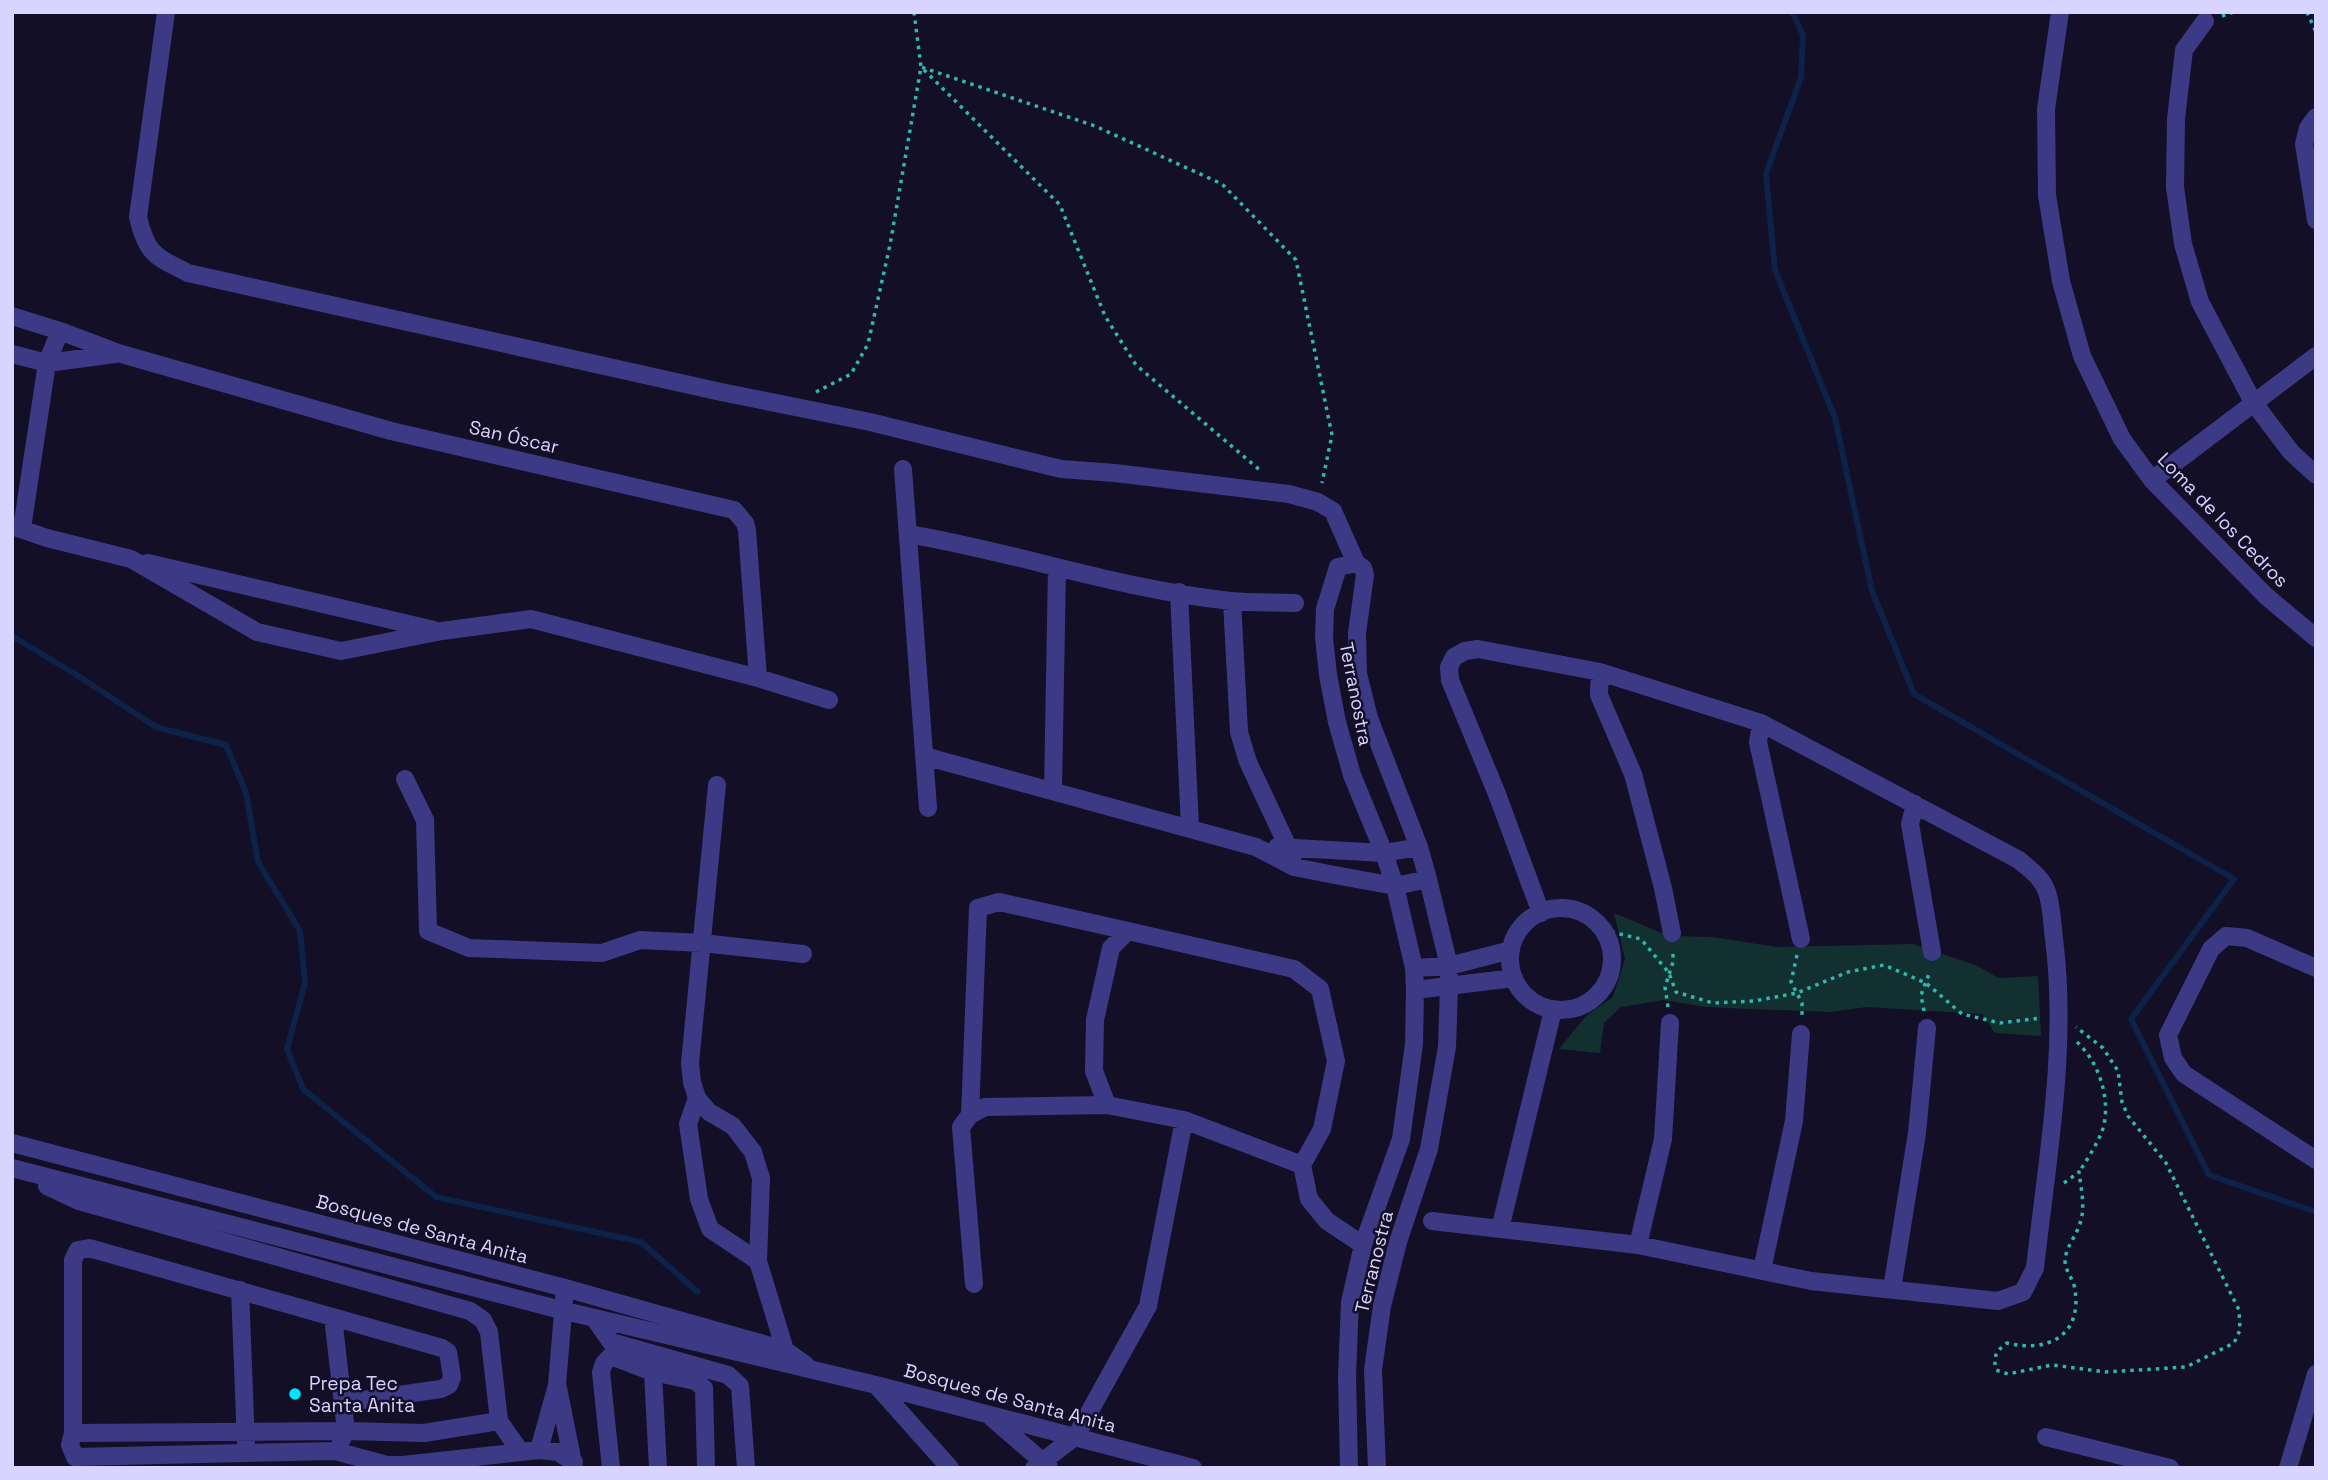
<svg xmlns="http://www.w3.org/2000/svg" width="2328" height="1480" font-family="'Space Grotesk',sans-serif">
	<rect width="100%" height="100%" fill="#130f26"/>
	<path fill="#12302f" d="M1614,913L1669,936L1712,937L1777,947L1913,944L1978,966L1998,978L2038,976L2041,1036L1995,1033L1982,1014L1867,1007L1830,1012L1747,1009L1706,1007L1663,1000L1621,1007L1604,1023L1600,1053L1559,1049L1586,1016L1613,997L1625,959Z"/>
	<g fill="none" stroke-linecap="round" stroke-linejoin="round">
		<path stroke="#0c2248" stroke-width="6" d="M1792,12L1803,35L1801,77L1766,174L1775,270L1835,418L1872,591L1914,694L2234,879L2131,1019L2209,1175L2316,1212
			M12,636L75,674L156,727L226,745L246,793L258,862L300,931L305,983L287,1049L303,1089L436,1197L641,1242L698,1292"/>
		<path stroke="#2fb8b0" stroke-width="3.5" stroke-dasharray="3.5 5" stroke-linecap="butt" d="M914,12L921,67L1060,205L1105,316L1136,365L1261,471
			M2307,12L2316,32
			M2222,16L2234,12
			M816,392L851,374L868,344L890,245L921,67L1095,126L1222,184L1296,260L1332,435L1322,483
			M1603,930L1641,939L1669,973L1676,992L1713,1003L1754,1001L1797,993L1848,972L1884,965L1926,983L1962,1014L2000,1023L2041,1018
			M1797,955L1791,982L1802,1003V1018
			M1668,1007L1665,987L1673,962V949
			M1924,1011L1921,995L1930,971
			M2077,1042C2100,1063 2113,1104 2101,1134C2095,1147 2087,1160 2079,1172
			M2064,1183L2079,1172C2081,1188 2085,1205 2081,1220C2078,1234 2066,1246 2065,1260C2065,1272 2074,1279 2075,1290C2082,1336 2047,1353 2007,1343C1996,1351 1993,1356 1996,1370L2008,1374L2052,1365L2106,1372L2186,1367L2234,1343L2240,1330L2239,1310L2166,1163L2128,1116L2122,1102L2118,1071L2103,1048L2076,1027"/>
		<path stroke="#3d3a85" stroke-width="18" d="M166,12L138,217C147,255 155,256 188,273L721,392L870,422L1061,469L1115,473L1289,494L1318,502L1333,511L1356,563
			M2060,12L2046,109L2047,195L2061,281L2082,356L2122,439L2152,480L2266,596L2316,638
			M2205,21L2184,50L2176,119L2175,187L2183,244L2200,302L2253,402L2291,452L2316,475
			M2316,117L2308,128L2304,144L2316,220
			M12,316L60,331L118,353L391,431L734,510L745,523L747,530L758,678L531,619L442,631L341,651L257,632L131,559L47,538L12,526
			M12,354L47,363L115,354
			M903,469L928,808
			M2152,480L2316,356
			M22,528L47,363L60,331
			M908,534C1016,552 1122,590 1231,601C1252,603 1274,602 1295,603
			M148,563L434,630
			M1179,592L1190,828
			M1232,601L1239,732L1248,762L1288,847L1294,867
			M1600,672L1599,695L1633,774L1663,888L1672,933
			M758,678L829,700
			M1761,723L1758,742L1801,939
			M924,756L1256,847L1294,867L1340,876L1395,886L1428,879
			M405,779L425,820L428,931L469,948L602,953L640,940L702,943L803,954
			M717,785L690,1063L692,1082L697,1098L709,1112L733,1126L753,1152L761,1178L758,1261L785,1350L784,1357
			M1053,791L1057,568
			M1915,804L1910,824L1932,952
			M1277,847L1384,853L1419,847
			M1510 959a51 51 0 1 1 102 0a51 51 0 1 1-102 0Z
			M1414,968L1449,966L1511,950
			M2316,968L2247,938L2226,936L2211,949L2168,1035L2173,1058L2184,1074L2316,1160
			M1415,990L1514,978
			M697,1098L688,1124L699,1199L710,1229L758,1261
			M970,1115L978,908L999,902L1128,931
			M12,1143L565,1288L785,1350L806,1365
			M1302,1165L1184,1120L1107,1105L1094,1071L1095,1020L1111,948L1128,931L1294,969L1320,989L1336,1061L1322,1129L1302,1165L1309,1199L1327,1221L1363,1245
			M12,1168L561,1310L876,1385L1193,1468
			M47,1186L79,1201L470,1311L483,1320L489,1332L499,1421L520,1451
			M1432,1221L1638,1245L1811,1281L1998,1301L2023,1292L2035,1268C2047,1159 2068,1048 2054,939C2052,924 2052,906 2047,892C2042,877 2030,870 2019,860L1761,723L1600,672L1478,649L1465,651L1454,657L1449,667L1450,680L1497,794L1541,913
			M1500,1229L1553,1010
			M1638,1245L1663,1139L1670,1023
			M1762,1270L1794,1121L1801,1034
			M974,1284L961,1127L970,1115L985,1107L1107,1105
			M1892,1289L1917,1133L1927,1028
			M240,1290L246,1444
			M333,1317L346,1431L341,1441
			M594,1318L611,1342L728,1375L740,1386L746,1468
			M653,1372L658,1468
			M876,1385L950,1468
			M558,1388L574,1468
			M991,1417L1049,1467
			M499,1421L424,1433L346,1431L73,1433L70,1445L75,1457L335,1451L387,1465H403L539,1450L557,1385L565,1288
			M73,1433V1260L78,1250L89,1248L442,1348L448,1352L452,1377L449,1385L441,1389L342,1403
			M2046,1437L2170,1468
			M539,1450L558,1452L574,1462
			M611,1468L601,1372L604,1363L611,1356L653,1372L695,1381L704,1388L706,1468
			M1034,1468L1076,1436L1148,1306L1184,1120
			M1349,1468L1347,1376L1350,1302L1363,1245L1401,1139L1414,1044L1415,990L1414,968L1395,886L1384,853L1352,775L1337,722L1328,675L1324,637L1325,609L1338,567L1356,563L1363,568L1365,575L1357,633L1358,674L1369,718L1419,847L1428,879L1449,966V988L1447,1047L1429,1149L1398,1242L1382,1306L1373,1370L1377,1468
			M2288,1468L2316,1374"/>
	</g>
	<circle fill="#00e5ff" stroke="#130f26" stroke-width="2.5" cx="295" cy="1394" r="7"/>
	<g text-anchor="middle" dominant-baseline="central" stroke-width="5" stroke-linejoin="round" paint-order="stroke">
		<g font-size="19" fill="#d9d4ff" stroke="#130f26">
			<text transform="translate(514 437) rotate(13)">San Óscar</text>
			<text transform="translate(2223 520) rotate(46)">Loma de los Cedros</text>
			<text transform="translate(1356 694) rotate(79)">Terranostra</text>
			<text transform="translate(422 1229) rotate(15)">Bosques de Santa Anita</text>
			<text transform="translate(1374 1262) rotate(-76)">Terranostra</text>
			<text transform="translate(1010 1398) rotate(15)">Bosques de Santa Anita</text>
		</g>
		<g font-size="19" fill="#d9d4ff" stroke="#130f26" text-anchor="start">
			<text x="309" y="1383">Prepa Tec<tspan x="309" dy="22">Santa Anita</tspan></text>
		</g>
	</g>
	<rect width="2328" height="1480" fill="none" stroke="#d9d4ff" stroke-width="28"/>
</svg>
